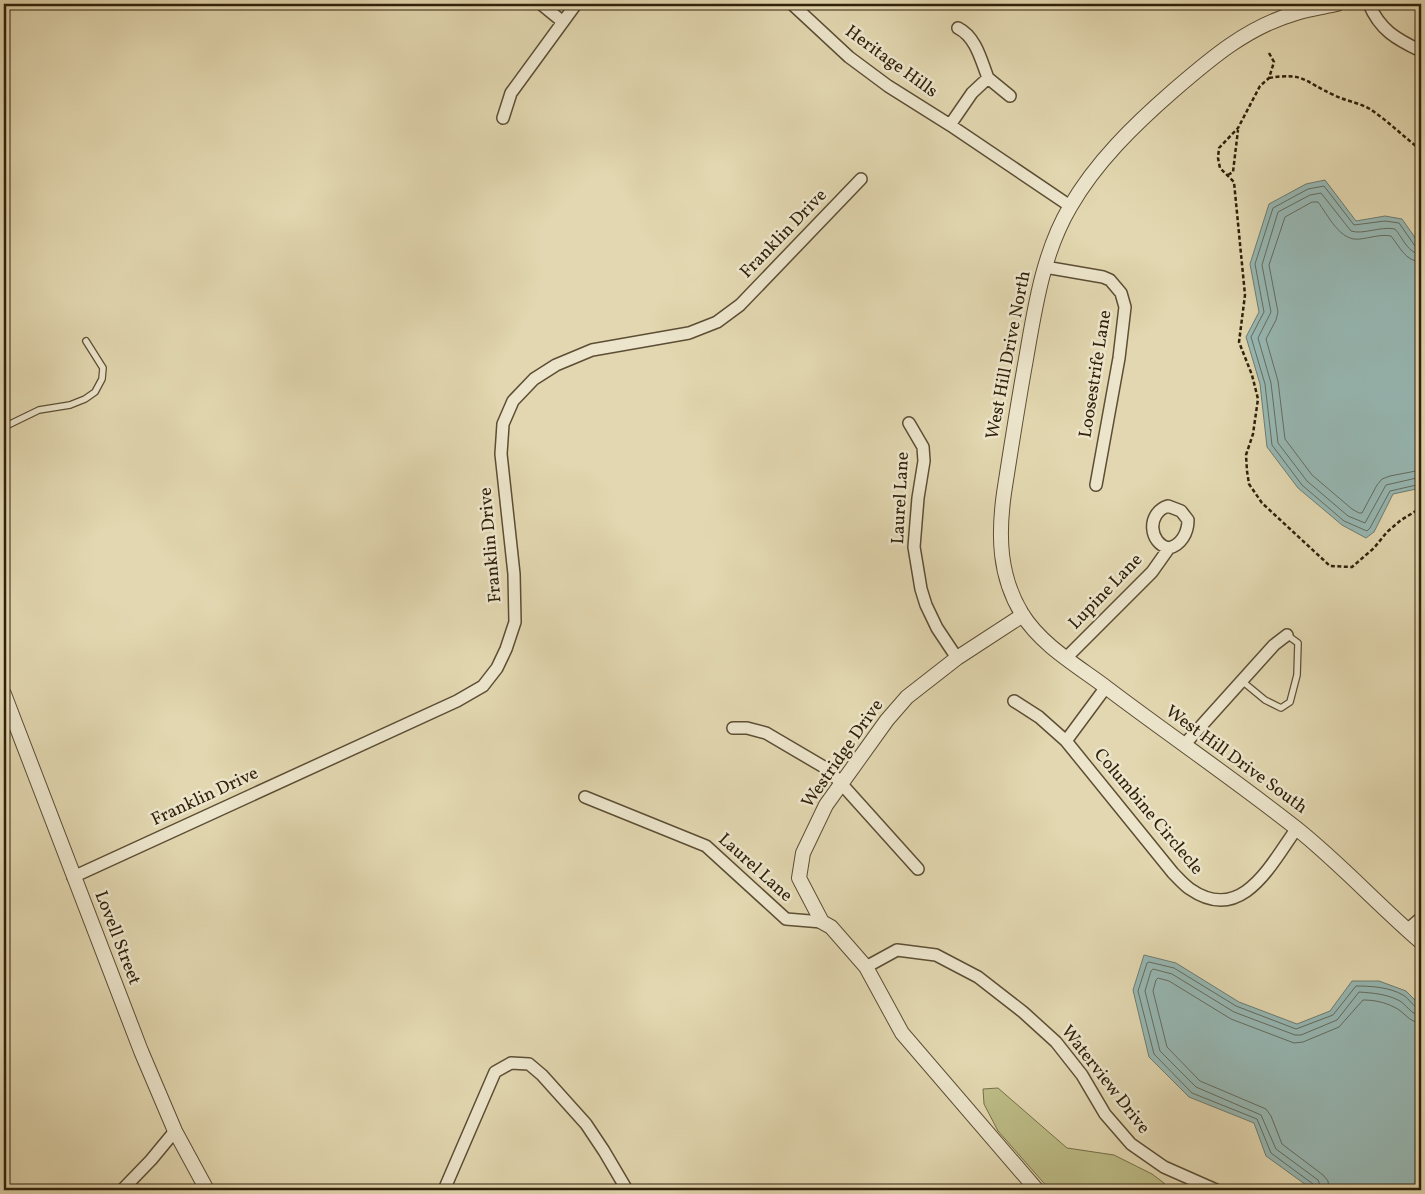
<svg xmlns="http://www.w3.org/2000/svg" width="1425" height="1194" font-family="Vollkorn,serif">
	<rect width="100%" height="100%" fill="#e2d7b0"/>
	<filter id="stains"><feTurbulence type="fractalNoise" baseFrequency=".004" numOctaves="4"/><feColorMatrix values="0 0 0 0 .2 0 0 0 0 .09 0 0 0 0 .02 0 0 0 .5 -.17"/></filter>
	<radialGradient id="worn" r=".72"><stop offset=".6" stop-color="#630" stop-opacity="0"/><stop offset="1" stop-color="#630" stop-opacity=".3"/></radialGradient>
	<path fill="#bcbc86" stroke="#766e48" d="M998,1088L1067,1148L1114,1155L1152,1174L1164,1183L1168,1190H1050L998,1131L984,1104L983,1089Z"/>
	<path fill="#97b8b4" stroke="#6e7c70" d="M1325,180L1356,221L1385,216L1402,219L1421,246V488L1393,494L1374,532L1366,538L1342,525L1298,488L1267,447L1260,384L1246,337L1259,312L1250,264L1269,204L1306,184Z
		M1144,955L1176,963L1239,1002L1297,1024L1330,1011L1352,981H1379L1406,991L1421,1006V1190H1313L1266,1156L1254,1123L1189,1097L1149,1057L1133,990Z"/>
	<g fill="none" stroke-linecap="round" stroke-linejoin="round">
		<path stroke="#646c5f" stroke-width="1" d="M1421,248L1415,246L1399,223L1385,221L1354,225L1324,186L1308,189L1273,208L1255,264L1264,312L1251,337L1265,384L1272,445L1302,485L1344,521L1367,531L1370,528L1390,491L1421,484
			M1421,254C1408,254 1403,238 1395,229C1380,226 1363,235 1351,231L1321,193L1310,195L1278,212L1262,265L1271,312L1258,338L1271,383L1278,443L1307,481L1348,516L1365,523L1386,485L1421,477
			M1421,262C1405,261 1400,247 1391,236C1380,234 1370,238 1360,239C1340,242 1328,215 1318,202H1312L1285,217L1269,265L1278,312L1276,320L1266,339L1278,381L1285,439L1312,475L1352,509L1359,513H1362L1377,485L1382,479L1390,476L1421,470
			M1315,1190L1313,1184L1271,1153L1257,1119L1192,1093L1154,1054L1138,991L1147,963L1149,962L1174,968L1236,1006L1296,1029L1333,1015L1356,986C1371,986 1389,987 1403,995C1410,999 1413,1008 1421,1009
			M1322,1190L1318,1180L1276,1149L1261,1115L1196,1087L1160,1051L1145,991L1151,971L1153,969L1172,974L1234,1012L1295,1035H1301L1337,1020L1359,992C1373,993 1386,994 1398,1000C1407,1004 1410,1015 1421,1015
			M1329,1190L1328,1181L1323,1175L1282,1144L1271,1116L1266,1109L1200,1081L1167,1047L1153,991L1156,980L1158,978L1169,981L1231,1019L1294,1043L1303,1042L1339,1027L1363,1000C1374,1000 1384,1002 1394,1007C1405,1012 1408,1022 1421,1023"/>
		<defs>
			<path id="service" d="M4,427L39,410L70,405L85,399L95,392L102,379L103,368L86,341
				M1242,681L1265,700L1281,708L1290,702L1297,675L1298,643L1287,635"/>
			<path id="minor" d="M541,4L563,22
				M792,4L849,57L888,86L950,125L1070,206
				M1369,4C1380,30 1396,39 1421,51
				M988,78L1010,96
				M503,118L511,93L576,4
				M950,125L972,93L988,78C981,60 976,37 958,28
				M1045,267L1103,277L1110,280L1121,293L1125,307L1119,358L1096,485
				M909,423L923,447L924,461L918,498L914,547L921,589L926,605L937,628L957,658
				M1066,658L1152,572L1169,548C1181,545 1188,533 1188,520L1181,511L1168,506C1146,513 1149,544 1169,548
				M1106,687L1066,741L1173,873C1178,878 1184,885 1190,889C1242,925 1271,864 1297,828
				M1014,701L1039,717L1066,741
				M733,728H747L766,733L829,770L918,869
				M1184,745L1274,645L1287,635
				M585,797L706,846L786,919L822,922
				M73,877L457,701L483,686L497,668L506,649L515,622L514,574L501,454L503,424L513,401L534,379L556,365L592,350L689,333L717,322L740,305L861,179
				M1407,930L1421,918
				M866,967L897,950L936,955L978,977L1023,1012L1056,1042L1082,1075L1105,1114L1131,1144L1164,1167L1216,1190
				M122,1190L151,1160L175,1131
				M444,1190L495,1072L511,1063L529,1064L542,1075L586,1124L604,1151L627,1190"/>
			<path id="tertiary" d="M1337,4C1323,7 1309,9 1296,13C1247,27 1210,59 1173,91C1134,125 1096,162 1070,207C1043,253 1035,307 1026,359C1018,403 1011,448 1004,493C998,536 999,576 1022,614C1042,646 1078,666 1107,688C1169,735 1234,779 1296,828C1340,863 1378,905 1421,942
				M1023,615L957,658L907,697L887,720L826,805L803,853L799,878L822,922L831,927L866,967L902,1033L1037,1190
				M4,694L141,1051L175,1131L207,1190"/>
		</defs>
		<use href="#service" stroke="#5c4e34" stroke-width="8"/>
		<use href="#minor" stroke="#5c4e34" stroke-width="14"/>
		<use href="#tertiary" stroke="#5c4e34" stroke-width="16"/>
		<path stroke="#30210a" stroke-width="2.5" stroke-dasharray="4 2.5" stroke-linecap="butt" d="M1269,53L1274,62L1269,78L1260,86L1238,128L1219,148L1218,158L1220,168L1234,182L1245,295L1239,342L1252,375L1258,399L1253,434L1246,455L1247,471L1249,484L1262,503L1330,566L1352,567L1374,548L1387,532L1401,520L1421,508
			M1269,78C1305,72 1304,82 1334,95C1345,101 1358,102 1370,109C1388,121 1404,137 1421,150
			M1228,175L1233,172L1238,130"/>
		<use href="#service" stroke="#ece5cc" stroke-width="5.5"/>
		<use href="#minor" stroke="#ece5cc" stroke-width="11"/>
		<use href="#tertiary" stroke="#ece5cc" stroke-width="14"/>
	</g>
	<g text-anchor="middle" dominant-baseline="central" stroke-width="5" stroke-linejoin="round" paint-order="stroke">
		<g font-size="18" fill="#30210a" stroke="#ece5cc">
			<text transform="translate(891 62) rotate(36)">Heritage Hills</text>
			<text transform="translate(784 234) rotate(-46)">Franklin Drive</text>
			<text transform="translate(1009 355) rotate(-79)">West Hill Drive North</text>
			<text transform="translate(1096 374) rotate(-81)">Loosestrife Lane</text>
			<text transform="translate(901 498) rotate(-87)">Laurel Lane</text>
			<text transform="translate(491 545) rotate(-95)">Franklin Drive</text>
			<text transform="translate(1106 592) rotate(-46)">Lupine Lane</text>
			<text transform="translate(843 754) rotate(-55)">Westridge Drive</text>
			<text transform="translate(1236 760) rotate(36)">West Hill Drive South</text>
			<text transform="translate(205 797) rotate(-25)">Franklin Drive</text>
			<text transform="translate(1148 812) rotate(50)">Columbine Circlecle</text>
			<text transform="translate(755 868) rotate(42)">Laurel Lane</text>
			<text transform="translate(117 938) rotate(69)">Lovell Street</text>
			<text transform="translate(1105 1080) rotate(52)">Waterview Drive</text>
		</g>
	</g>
	<rect width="1425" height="1194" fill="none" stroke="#e2d7b0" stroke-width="20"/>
	<rect x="5" y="5" width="1415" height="1184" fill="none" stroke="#30210a" stroke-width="2.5"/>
	<rect x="10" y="10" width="1405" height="1174" fill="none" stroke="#30210a"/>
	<rect width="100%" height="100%" filter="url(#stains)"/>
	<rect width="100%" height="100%" fill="url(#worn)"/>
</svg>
